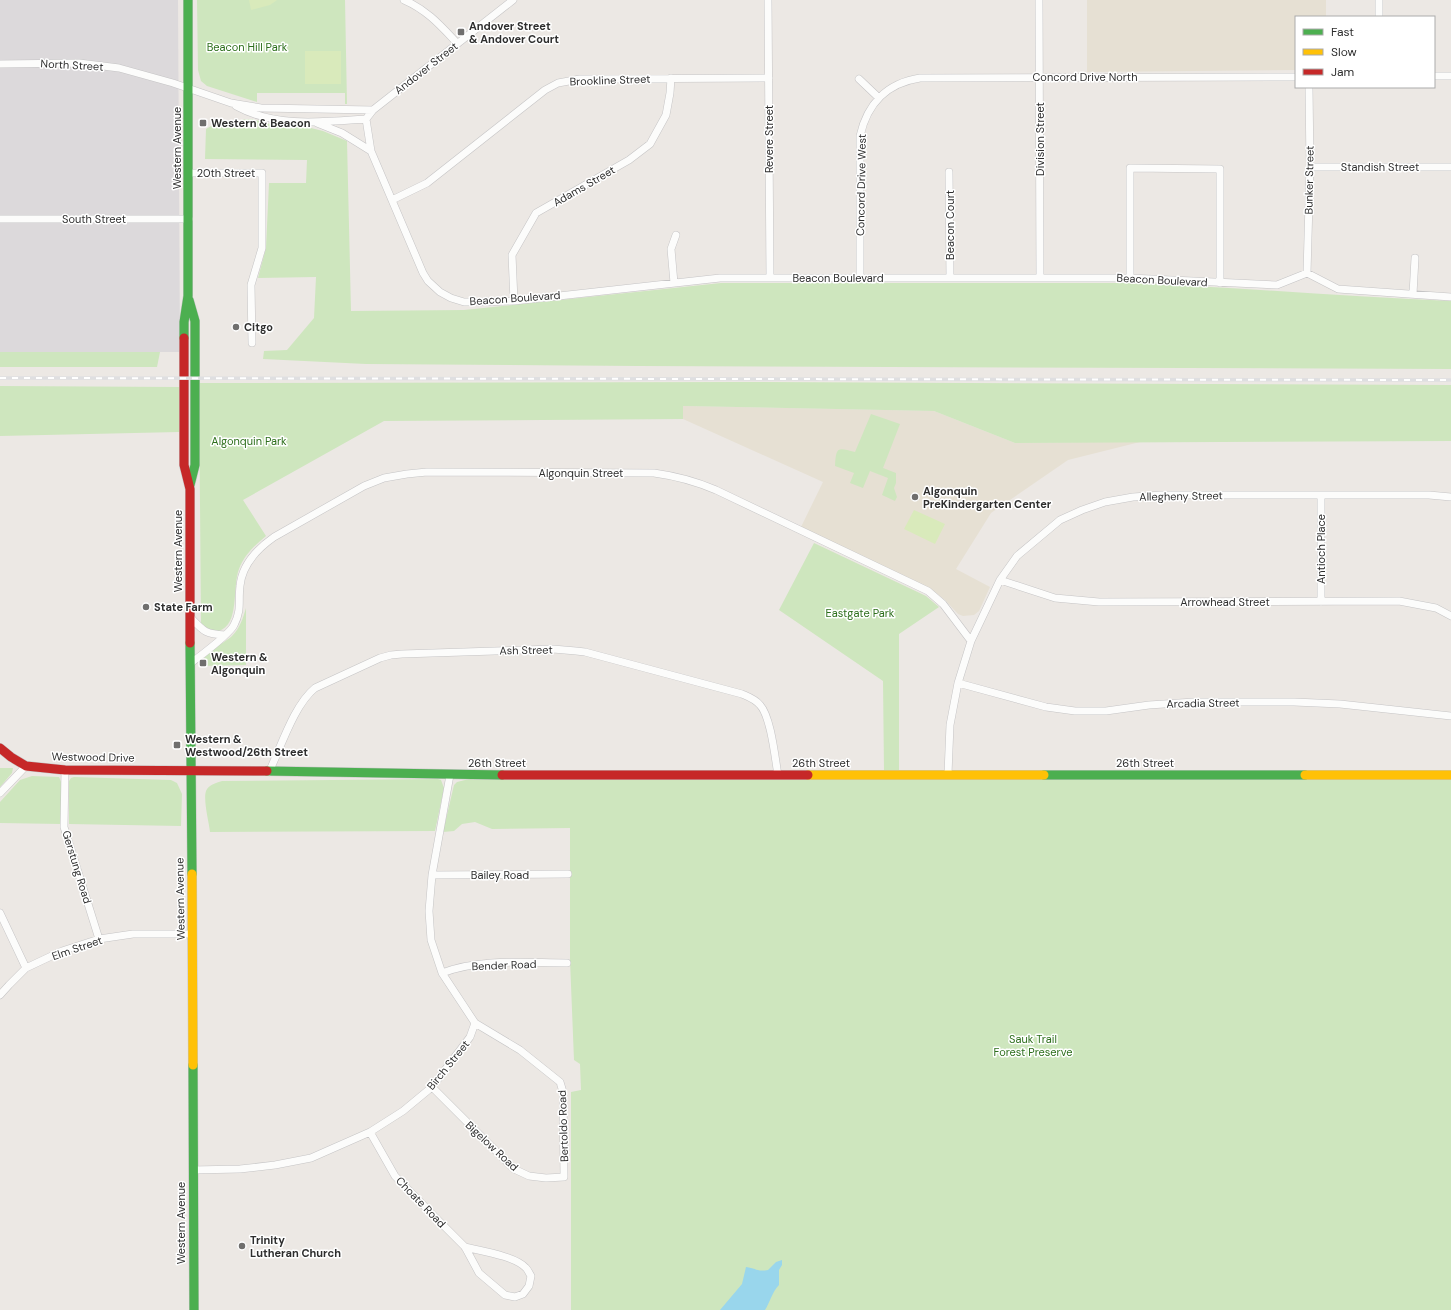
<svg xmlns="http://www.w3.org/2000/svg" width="1451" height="1310" font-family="'DM Sans',sans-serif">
	<rect width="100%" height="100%" fill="#ece8e4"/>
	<path fill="#dcd9db" d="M0,0H178L180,352H0Z"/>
	<path fill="#e6e0d3" d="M1087,0H1326V17H1296V70L1087,72Z
		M683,406L934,411L1015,443L1144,441L1068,460L991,513L956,569L990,587L979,611L974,615L963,616L958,614L945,600L931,589L801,527L823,482L683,419Z"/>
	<path fill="#cee6be" d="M197,0H345L347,104H345V93H257V102L207,86L201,81L198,70Z
		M251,119L275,125L307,127L323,131L347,141L351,311L464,310L721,283H1132C1238,287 1344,297 1451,301V369L638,366L366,364L263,359L264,351L287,350L314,318L316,277L258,278L266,248L269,183H306L307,160L205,159L206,129L218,122Z
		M0,352H160L157,367H0Z
		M742,382L1451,385V441L1015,443L934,411L683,406V419L384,421L243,500L266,536C255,545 244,555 239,569C232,587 240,624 219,631C217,631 213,633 211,632C207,630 204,626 201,624L199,383Z
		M0,386L179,387V432L0,436Z
		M871,414L900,424L883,468L896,473V483L894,488L897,497L895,501L882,495L888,478L870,471L863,488L850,483L854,473L835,466C836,447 837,447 855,452Z
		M814,543L926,596L939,607L899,634V771H884L883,681L779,610Z
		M246,608V665L201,666C204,651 222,645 232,636C240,628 243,618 246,608Z
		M0,768H13L12,773L0,787Z
		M32,776L59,777L62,784L61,824L0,823V802L20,780Z
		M74,777L171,780L177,783L182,794L181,826L69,824V781L71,778Z
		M438,779L441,780L444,788L435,831L210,832C209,822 203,800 206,791C208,785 216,783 222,781Z
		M469,779L609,780H1451V1310H571V1092L581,1090L580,1064L574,1060L570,960V828L492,829L475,822L462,824L454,831L443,832L454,785L457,782Z"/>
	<path fill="#d9eabb" d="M249,0H277L270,5L251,10Z
		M305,51H341V84H305Z
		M914,510L945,524L935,544L904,529Z"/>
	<path fill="#99d6ec" d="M782,1260V1265L779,1270V1285C772,1292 770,1302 765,1310H720L742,1284L746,1267C756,1268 756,1272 768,1270L776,1262Z"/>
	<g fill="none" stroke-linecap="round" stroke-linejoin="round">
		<defs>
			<path id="street" d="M404,0C427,10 440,25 457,43
				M768,0L770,278
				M1039,0L1040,278
				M1379,17V0
				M0,64L79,63L119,68L173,83L231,103L261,108L373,110
				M1434,76H1451
				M859,79L879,98
				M236,106C276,128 323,122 366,119
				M317,123L342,133L371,151L423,273L428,281L440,292L451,298L464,302H481L514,301L720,278H1130L1277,285L1307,273L1338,289L1451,297
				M371,151L366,119L373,110L513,0
				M1310,167H1451
				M949,172L950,278
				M189,173H262V248L251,285L252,343
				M392,200L427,183L545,90L558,83L580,79L769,78
				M0,219H189
				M1307,273L1310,167L1309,87
				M860,278V136C867,104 887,83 920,78L1296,77
				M1130,278V168L1220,169V283
				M674,283L671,249L676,235
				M1413,294L1415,258
				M514,301L512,255L536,213L629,160L650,144L666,115L670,93L671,78
				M1000,580L1055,598L1099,602L1399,601L1436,608L1451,616
				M1321,602V496
				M191,618C204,632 206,634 225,635
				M191,663C200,656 230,634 234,625C242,610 238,601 240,586C242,564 257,549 274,537L364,486L384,478L407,474L427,472L654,473C676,476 695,481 716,490L928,591L943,604L971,641
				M958,683L1046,707L1075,711H1106L1149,705L1194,702H1294L1340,704L1451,716
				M65,770L64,827L99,939
				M269,772C281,747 294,705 315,688L380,658L391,655L402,654L553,649L576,651L585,652L742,694C749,697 755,699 760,705C771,717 775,758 778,775
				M948,774L950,725L958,683L971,641L1000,580L1017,556L1060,520L1082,510L1105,502L1133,497L1161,495H1429L1451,497
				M0,793L26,766
				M432,875L568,874
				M0,913L26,968
				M442,973C481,958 526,963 567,963
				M0,995L9,985L26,968L62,951L99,939L133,934H192
				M432,1087L514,1169L529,1176L546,1178L564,1177L563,1092L560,1082L520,1050L475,1023L442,973L431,940L429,911L432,875L450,775
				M370,1132L395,1176L433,1215L465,1247L479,1273L505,1295L515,1297L523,1294L529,1286L531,1276C529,1273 528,1270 526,1268C515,1256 481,1251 465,1247
				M193,1170L240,1169L275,1165L311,1158L370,1132L403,1111L432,1087L470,1037L475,1023"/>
			<path id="fast" d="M189,300L195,321V465L190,485
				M184,338V322L188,296V0
				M190,643L192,874
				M267,771L502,775
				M1044,775H1305
				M193,1065L194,1310"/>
			<path id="slow" d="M808,775H1044
				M1305,775H1451
				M192,874L193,1065"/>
			<path id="jam" d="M184,338V465L190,489V643
				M0,748L11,757L26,766L65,770L267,771
				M502,775H808"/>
		</defs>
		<use href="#street" stroke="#c5c4c5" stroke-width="8"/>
		<use href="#fast" stroke="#c5c4c5" stroke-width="10"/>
		<use href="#slow" stroke="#c5c4c5" stroke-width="10"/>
		<use href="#jam" stroke="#c5c4c5" stroke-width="10"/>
		<use href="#street" stroke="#fcfcfb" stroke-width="7"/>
		<use href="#fast" stroke="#4caf50" stroke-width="9"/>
		<use href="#slow" stroke="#ffc107" stroke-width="9"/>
		<use href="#jam" stroke="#c62828" stroke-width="9"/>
		<defs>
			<path id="rail" d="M0,378L1451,380"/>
		</defs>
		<use href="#rail" stroke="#dfdfe1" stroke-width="3.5"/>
		<use href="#rail" stroke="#fff" stroke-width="2" stroke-dasharray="6" stroke-linecap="butt"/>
	</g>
	<g fill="#706f6e" stroke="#fff" stroke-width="1.5">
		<rect x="457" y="28" width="8" height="8" rx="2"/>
		<rect x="199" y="119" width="8" height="8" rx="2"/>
		<circle cx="236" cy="327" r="4"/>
		<circle cx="915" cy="497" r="4"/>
		<circle cx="146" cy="607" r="4"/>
		<rect x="199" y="659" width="8" height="8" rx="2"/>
		<rect x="173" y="741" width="8" height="8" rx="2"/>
		<circle cx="242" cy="1246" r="4"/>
	</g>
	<g text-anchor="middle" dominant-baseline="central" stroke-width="3" stroke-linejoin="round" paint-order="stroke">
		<g font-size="11" font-weight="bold" fill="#2e2e2e" stroke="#fff" text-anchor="start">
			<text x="469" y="26">Andover Street<tspan x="469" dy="13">&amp; Andover Court</tspan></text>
			<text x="211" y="123">Western &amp; Beacon</text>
			<text x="244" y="327">Citgo</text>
			<text x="923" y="491">Algonquin<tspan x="923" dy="13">PreKindergarten Center</tspan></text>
			<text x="154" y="607">State Farm</text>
			<text x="211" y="657">Western &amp;<tspan x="211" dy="13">Algonquin</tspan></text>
			<text x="185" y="739">Western &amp;<tspan x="185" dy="13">Westwood/26th Street</tspan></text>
			<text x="250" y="1240">Trinity<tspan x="250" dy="13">Lutheran Church</tspan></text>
		</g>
		<g font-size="11" fill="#2c6e1b" stroke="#fff">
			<text x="247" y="47">Beacon Hill Park</text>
			<text x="249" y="441">Algonquin Park</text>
			<text x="860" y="613">Eastgate Park</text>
			<text x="1033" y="1039">Sauk Trail<tspan x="1033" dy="13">Forest Preserve</tspan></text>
		</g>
		<g font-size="11" fill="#2e2e2e" stroke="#fff">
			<text transform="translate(72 65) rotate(3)">North Street</text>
			<text transform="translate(426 68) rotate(-38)">Andover Street</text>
			<text x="1085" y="77">Concord Drive North</text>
			<text transform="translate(610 80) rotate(-2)">Brookline Street</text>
			<text transform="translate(769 139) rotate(-90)">Revere Street</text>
			<text transform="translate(1040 139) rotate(-90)">Division Street</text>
			<text transform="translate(177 148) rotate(-90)">Western Avenue</text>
			<text x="1380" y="167">Standish Street</text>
			<text x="226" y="173">20th Street</text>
			<text transform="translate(1309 180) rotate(-89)">Bunker Street</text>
			<text transform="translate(861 185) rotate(-89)">Concord Drive West</text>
			<text transform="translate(584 186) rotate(-30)">Adams Street</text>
			<text x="94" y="219">South Street</text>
			<text transform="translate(950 225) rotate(-90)">Beacon Court</text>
			<text x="838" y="278">Beacon Boulevard</text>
			<text transform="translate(1162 280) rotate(3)">Beacon Boulevard</text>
			<text transform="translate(515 298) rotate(-4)">Beacon Boulevard</text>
			<text x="581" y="473">Algonquin Street</text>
			<text transform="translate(1181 496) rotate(-1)">Allegheny Street</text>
			<text transform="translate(1321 549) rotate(-90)">Antioch Place</text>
			<text transform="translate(178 551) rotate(-90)">Western Avenue</text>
			<text x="1225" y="602">Arrowhead Street</text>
			<text transform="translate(526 650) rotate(-1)">Ash Street</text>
			<text transform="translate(1203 703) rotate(-1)">Arcadia Street</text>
			<text transform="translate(93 757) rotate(1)">Westwood Drive</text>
			<text x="497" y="763">26th Street</text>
			<text x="821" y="763">26th Street</text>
			<text x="1145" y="763">26th Street</text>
			<text transform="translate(77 867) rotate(73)">Gerstung Road</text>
			<text x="500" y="875">Bailey Road</text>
			<text transform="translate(180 899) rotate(-91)">Western Avenue</text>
			<text transform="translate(77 948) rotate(-19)">Elm Street</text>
			<text transform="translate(504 965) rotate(-2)">Bender Road</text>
			<text transform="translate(448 1065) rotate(-51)">Birch Street</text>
			<text transform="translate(563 1126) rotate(-92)">Bertoldo Road</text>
			<text transform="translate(492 1146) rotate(43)">Bigelow Road</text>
			<text transform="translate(421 1202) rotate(46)">Choate Road</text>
			<text transform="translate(181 1223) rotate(-90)">Western Avenue</text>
		</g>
	</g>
	<rect x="1295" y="16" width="140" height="72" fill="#ffffff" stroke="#ababab"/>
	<rect x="1303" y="29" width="20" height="6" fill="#4caf50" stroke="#ababab"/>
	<text x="1331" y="36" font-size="12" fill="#2e2e2e">Fast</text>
	<rect x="1303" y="49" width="20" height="6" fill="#ffc107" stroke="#ababab"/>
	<text x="1331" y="56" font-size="12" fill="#2e2e2e">Slow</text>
	<rect x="1303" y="69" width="20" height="6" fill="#c62828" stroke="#ababab"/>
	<text x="1331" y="76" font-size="12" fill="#2e2e2e">Jam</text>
</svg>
